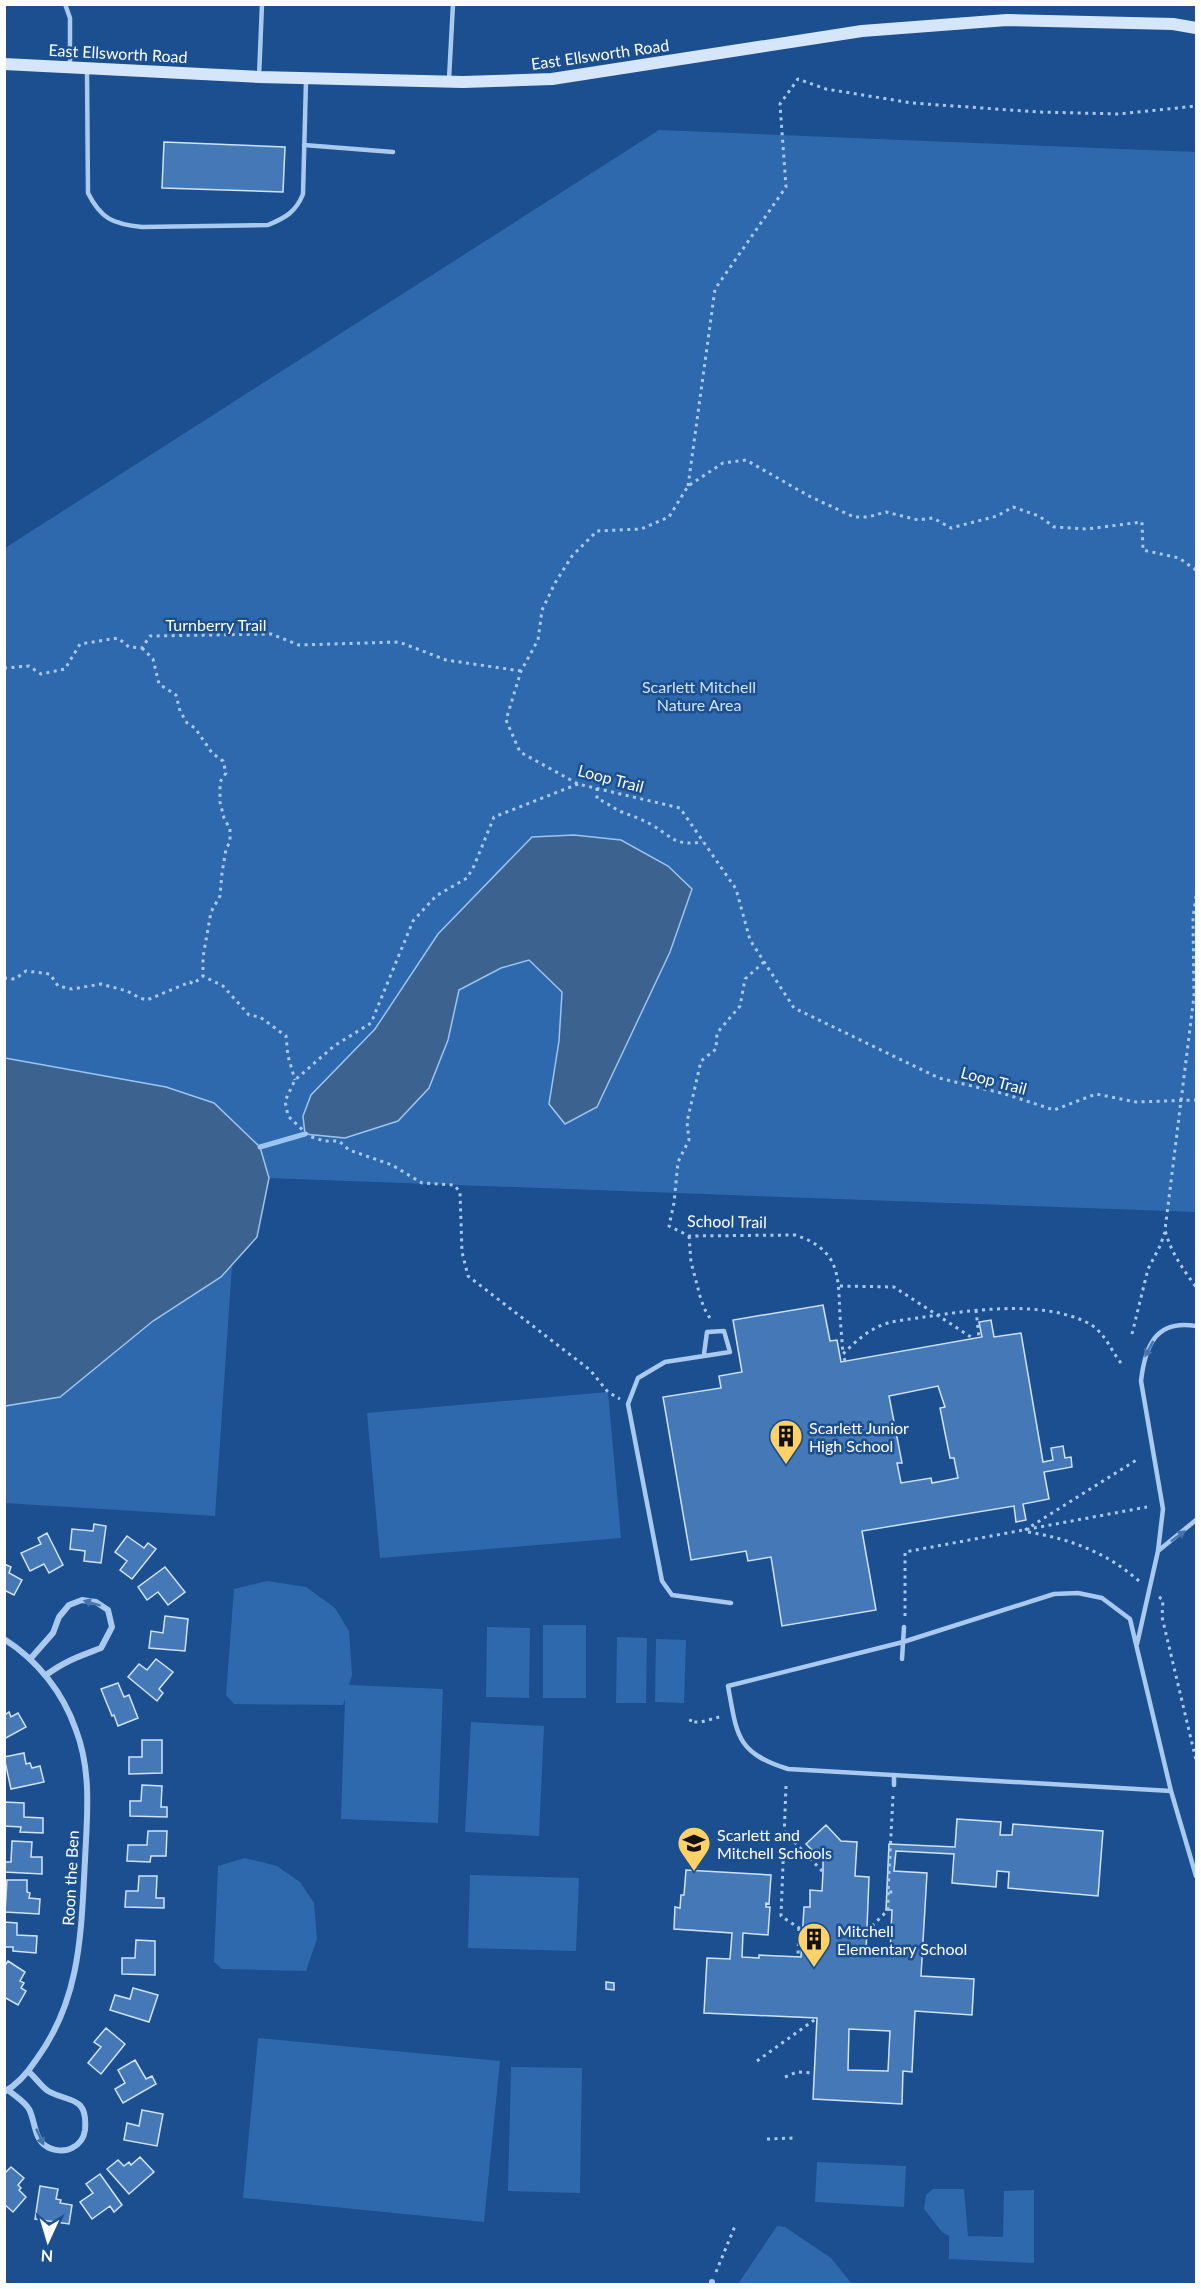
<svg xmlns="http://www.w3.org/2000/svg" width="1201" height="2289" font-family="Lato,sans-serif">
	<rect width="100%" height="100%" fill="#1b4f8f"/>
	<path fill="#2e69ad" d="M659,130L1196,152V1212L238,1177L215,1516L5,1503V548Z
		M608,1392L621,1538L380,1558L367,1413Z
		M267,1581L306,1587L335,1608L349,1631L352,1675L349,1685L443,1689L438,1823L341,1819L345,1699L343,1705L234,1704L226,1695L234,1589Z
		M543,1625H586V1698H543Z
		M487,1627L530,1628L529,1698L486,1697Z
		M617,1637L647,1638L646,1703H616Z
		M656,1639L686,1640L684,1703L655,1702Z
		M471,1722L544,1726L539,1836L465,1832Z
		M245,1858L277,1866L300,1882L314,1903L317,1939L306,1971L222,1969L214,1962L218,1866Z
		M470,1875L579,1878L576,1951L468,1948Z
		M258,2038L500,2061L484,2222L243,2198Z
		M511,2067L582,2068L580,2193L508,2191Z
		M817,2162L906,2166L904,2207L815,2202Z
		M933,2189H964L968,2236L1003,2237L1004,2191L1034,2190V2263L949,2259V2236L942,2232L924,2209L926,2195Z
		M777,2226L785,2227L831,2258L852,2284H738Z"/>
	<path fill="#3c6290" stroke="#9cc4f0" stroke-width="1.5" d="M574,835L621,840L668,866L692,889L670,952L597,1107L565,1124L549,1104L559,1041L562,992L529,960L501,968L459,990L448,1040L429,1088L398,1121L345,1138L305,1134L303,1116L311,1095L375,1029L438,934L532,837Z
		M5,1058L166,1087L214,1103L260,1147L269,1178L257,1237L221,1277L153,1321L60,1397L5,1406Z"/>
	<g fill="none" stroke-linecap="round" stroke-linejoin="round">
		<path stroke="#9cc4f0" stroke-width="5" d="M260,1147L305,1134"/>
	</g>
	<path fill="#4478b7" stroke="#cfe3fa" stroke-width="1.5" fill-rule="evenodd" d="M164,142L285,147L283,192L162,188Z
		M823,1305L830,1341L837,1340L841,1362L982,1337L979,1322L991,1320L994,1337L1021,1333L1043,1462L1053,1460L1051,1448L1063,1446L1065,1458L1071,1457L1072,1467L1044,1472L1049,1499L1023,1504L1026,1520L1016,1522L1014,1506L862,1531L876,1610L782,1626L771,1557L748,1561L746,1551L691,1560L663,1397L721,1388L719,1376L742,1372L733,1320ZM938,1386L945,1407L940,1408L950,1458H954L958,1478L932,1483L931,1478L901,1483L897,1463H902L889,1396Z
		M94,1524L106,1526L101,1563L84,1561L85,1551L70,1549L72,1529L93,1531Z
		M47,1533L63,1565L49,1573L44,1564L30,1571L21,1553L41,1544L38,1538Z
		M127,1536L144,1548L148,1543L156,1549L132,1579L120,1570L127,1561L115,1552Z
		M4,1564L11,1567L9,1573L22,1580L14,1595L4,1590Z
		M165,1567L185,1592L168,1605L158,1592L147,1600L138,1587Z
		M165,1616L188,1619L185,1651L149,1648L151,1631L163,1633Z
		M156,1659L173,1672L159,1689L163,1693L157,1701L128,1677L139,1664L147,1670Z
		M118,1683L124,1697L129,1695L138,1718L118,1726L114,1715L112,1716L101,1689Z
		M4,1712L6,1714L9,1712L11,1717L18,1713L26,1727L4,1739Z
		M142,1740H162V1773L129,1774V1757H142Z
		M24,1753L26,1764L30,1763L32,1768L40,1766L44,1782L11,1789L4,1757Z
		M142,1785L162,1786L161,1807H167V1817L130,1816V1801H141Z
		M4,1802L24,1803V1817L43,1818V1833L20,1832L21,1827L4,1826Z
		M957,1819L1001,1822L1000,1835H1012L1013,1824L1103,1831L1098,1896L1008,1888L1009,1872L997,1871L996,1887L952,1883L954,1854L896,1851L894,1871L927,1873L921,1976L974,1979L972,2015L915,2011L912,2072L903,2071L902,2104L813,2099L817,2018L704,2013L707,1958L730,1959L732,1933L674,1929L675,1907L680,1908L681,1895H684L686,1870L771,1875L769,1904L766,1903V1907H770L768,1935L743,1933L742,1957L759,1958V1955L801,1957L804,1907H810V1890L822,1891L823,1872V1861L806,1844L826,1825L841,1841L857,1842L855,1876L869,1877L866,1953L890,1954L892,1910H886L889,1844L955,1847ZM849,2029L890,2031L888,2071L848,2070Z
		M148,1831H167L166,1856H151L150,1862L127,1861L128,1845H147Z
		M12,1841L32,1842L31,1857H42V1874L4,1872V1862H11Z
		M139,1876H157L156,1898H164V1908L125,1907L126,1891H138Z
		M7,1880H27V1892L30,1893L29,1898L40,1899L39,1914L5,1912Z
		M4,1922L17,1923V1935L37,1936L36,1953L13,1951V1947H4Z
		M136,1940L155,1941V1975L122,1974V1958H135Z
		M8,1961L25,1972L20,1981L24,1983L21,1988L26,1991L18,2005L4,1997V1967Z
		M606,1982L614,1983V1990L606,1989Z
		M133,1988L158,1995L149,2022L110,2010L115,1995L130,1999Z
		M106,2028L125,2044L101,2074L88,2063L101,2047L94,2042Z
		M135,2060L146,2079L152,2076L156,2084L123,2103L115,2089L125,2083L118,2070Z
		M142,2110L163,2114L157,2146L124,2140L127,2123L139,2126Z
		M140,2157L154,2172L129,2194L107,2169L118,2160L124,2166L129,2162L131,2165Z
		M11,2167L24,2178L18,2185L21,2188L19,2190L26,2197L13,2212L4,2204V2174Z
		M100,2174L122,2205L114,2212L110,2206L92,2219L80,2202L93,2193L86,2184Z
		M40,2186L58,2189L56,2199L61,2200L60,2203L72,2205L69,2224L35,2219Z"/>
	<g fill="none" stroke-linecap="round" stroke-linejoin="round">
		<path stroke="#a9c9ee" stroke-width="3" stroke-dasharray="3 4.5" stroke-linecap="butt" d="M688,486L715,289L786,187L780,104L798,79L826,89L912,103L1038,112L1119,114L1196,106
			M1196,570L1179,558L1143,550L1142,522L1087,529L1054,527L1039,516L1013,507L997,516L951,528L933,518L918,520L886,512L868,517H854L809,496L746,460L723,463L688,486L669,517L641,529L597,531L572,556L555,583L542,610L538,640L521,671L506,720L520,752L578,784L680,808L736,889L750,940L794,1008L939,1078L1005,1094L1054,1110L1096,1094L1136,1102L1196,1100
			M142,648L153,659L159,684L176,695L180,711L187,723L195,728L212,753L223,761L226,773L220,782V802L224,818L230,829V842L226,849L222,873L220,896L211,912L203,957V976L223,986L249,1015L260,1017L286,1036L288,1056L295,1080
			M4,668L29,666L41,674L65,669L80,644L118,638L129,647L142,648L150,636L271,634L299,645L399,642L446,660L521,671
			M578,784L494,817L474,866L467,878L436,896L413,921L371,1023L334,1046L295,1080L285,1101L288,1116L309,1136L324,1141H339L349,1150L392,1165L422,1183L454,1185L460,1192L462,1252L468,1276L590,1370L608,1392L620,1399
			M597,788V799C607,802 612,808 622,812C632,816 642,819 652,825C674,838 674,846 703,842
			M1196,896L1193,918L1194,996L1165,1230C1171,1253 1183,1269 1196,1287
			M764,962L745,979L740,1006L717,1033L716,1049L701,1061L687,1122L689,1140L678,1162L674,1203L669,1226L689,1236L795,1235C841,1250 838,1276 840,1316C841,1329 842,1341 843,1354
			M4,978L15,979L26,971L50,974L58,986L72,989L101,984L127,991L140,998L147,1000L190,982L193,984L203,976
			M689,1236L691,1262L700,1296L704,1308L711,1320
			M840,1286L894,1287L974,1339
			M976,1310L979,1338
			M1132,1334L1148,1269L1160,1246L1165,1232
			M845,1361L843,1354C856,1341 870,1328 888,1323C899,1320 912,1319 924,1317C973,1310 1040,1300 1086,1322C1105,1331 1109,1348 1121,1363
			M1025,1530L1138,1459
			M1028,1532C1070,1539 1106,1552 1139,1581
			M1159,1597L1163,1600L1162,1617L1196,1760
			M905,1616V1552L1147,1507
			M691,1719L690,1722H701L723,1716
			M786,1786L781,1916L799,1928H803
			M893,1796L888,1892H893
			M784,1831L823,1872
			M799,1928L798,1955L801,1956
			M866,1935H872V1926L888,1910V1892
			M757,2061L817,2018
			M785,2077L797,2072L814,2073
			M767,2139L795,2138
			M716,2272L735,2226"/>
		<path stroke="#a9c9ee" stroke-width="4.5" d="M65,4L70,18V65
			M87,70L88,193C101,219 113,224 142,227L268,225C285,218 296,212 303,194L306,81
			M259,77L262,4
			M449,79L453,4
			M304,145L393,152
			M704,1354L707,1332L724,1331L730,1352L665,1362L638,1378L628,1404L662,1581L672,1595L731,1603
			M1158,1551L1196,1520
			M1078,1593L1102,1598L1130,1619L1171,1791L788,1769C736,1753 737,1735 728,1686L903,1642L1054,1594Z
			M1137,1644L1158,1551L1163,1509L1141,1381C1145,1347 1155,1319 1196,1326
			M902,1659L904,1627
			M894,1785V1775
			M1171,1791L1196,1876"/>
		<path stroke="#a9c9ee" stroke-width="6" d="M4,1639C37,1660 63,1692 76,1730C92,1772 87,1817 85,1860C81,1933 81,1999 36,2060C28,2072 17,2085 4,2092
			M31,1658L53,1633L59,1617L69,1605L82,1600L96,1602L108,1610L112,1627L101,1648C78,1657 67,1660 46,1675
			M8,2090C15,2096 24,2101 29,2109C35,2120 34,2139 46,2146C53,2151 65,2152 72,2148C80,2144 84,2138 85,2130C88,2095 69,2103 48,2091C41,2086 35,2077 28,2071
			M712,2284V2282"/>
		<path stroke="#d6e6fa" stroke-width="12" d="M4,64L259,77L463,82L552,79L862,31L1007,20L1173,24L1196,28"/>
	</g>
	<defs><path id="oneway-solid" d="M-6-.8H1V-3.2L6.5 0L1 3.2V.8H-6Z" transform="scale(1.5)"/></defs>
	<g fill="#4674ac">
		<use href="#oneway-solid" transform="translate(1149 1349) rotate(118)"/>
		<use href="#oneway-solid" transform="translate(1178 1536) rotate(-37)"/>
		<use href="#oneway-solid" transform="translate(92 1603) rotate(-163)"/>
		<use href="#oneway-solid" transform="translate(40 2137) rotate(65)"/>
	</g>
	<defs>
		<symbol id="building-pin" viewBox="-11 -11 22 30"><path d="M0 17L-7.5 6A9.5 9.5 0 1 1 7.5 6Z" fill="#ffd166" stroke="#1b4f8f"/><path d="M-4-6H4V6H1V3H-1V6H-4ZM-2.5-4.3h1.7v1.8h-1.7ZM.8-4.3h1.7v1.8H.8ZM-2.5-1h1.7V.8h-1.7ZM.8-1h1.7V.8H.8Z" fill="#111"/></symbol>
		<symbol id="school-pin" viewBox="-11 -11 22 30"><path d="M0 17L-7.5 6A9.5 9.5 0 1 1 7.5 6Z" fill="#ffd166" stroke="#1b4f8f"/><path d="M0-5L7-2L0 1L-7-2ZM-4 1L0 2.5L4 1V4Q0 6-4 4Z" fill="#111"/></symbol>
	</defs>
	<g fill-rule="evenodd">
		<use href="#building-pin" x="767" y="1417" width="38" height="52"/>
		<use href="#school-pin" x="675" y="1824" width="38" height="52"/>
		<use href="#building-pin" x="795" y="1920" width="38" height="52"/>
	</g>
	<g text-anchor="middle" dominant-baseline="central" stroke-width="5" stroke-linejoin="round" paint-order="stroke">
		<g font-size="16" fill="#fff" stroke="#1b4f8f">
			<text transform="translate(118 53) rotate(3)">East Ellsworth Road</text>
			<text transform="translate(600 54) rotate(-8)">East Ellsworth Road</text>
			<text x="216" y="624">Turnberry Trail</text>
			<text transform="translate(611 778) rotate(15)">Loop Trail</text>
			<text transform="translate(994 1080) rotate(15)">Loop Trail</text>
			<text transform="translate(727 1221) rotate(1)">School Trail</text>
			<text transform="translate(70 1878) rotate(-87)">Roon the Ben</text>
		</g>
		<g font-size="16" fill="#cfe3fa" stroke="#1b4f8f">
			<text x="699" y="686">Scarlett Mitchell<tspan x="699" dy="18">Nature Area</tspan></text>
		</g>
		<g font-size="16" fill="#fff" stroke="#1b4f8f" text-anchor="start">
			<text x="809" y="1427">Scarlett Junior<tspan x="809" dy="18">High School</tspan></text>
			<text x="717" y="1834">Scarlett and<tspan x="717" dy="18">Mitchell Schools</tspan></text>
			<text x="837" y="1930">Mitchell<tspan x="837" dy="18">Elementary School</tspan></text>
		</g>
	</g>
	<rect width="1201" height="2289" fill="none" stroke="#ffffff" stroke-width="12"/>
	<g transform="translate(48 2241) rotate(184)" stroke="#1b4f8f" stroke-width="4.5" paint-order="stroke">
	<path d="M0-4.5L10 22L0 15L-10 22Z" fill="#ffffff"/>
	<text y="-9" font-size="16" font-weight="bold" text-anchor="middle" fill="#ffffff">N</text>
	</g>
</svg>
